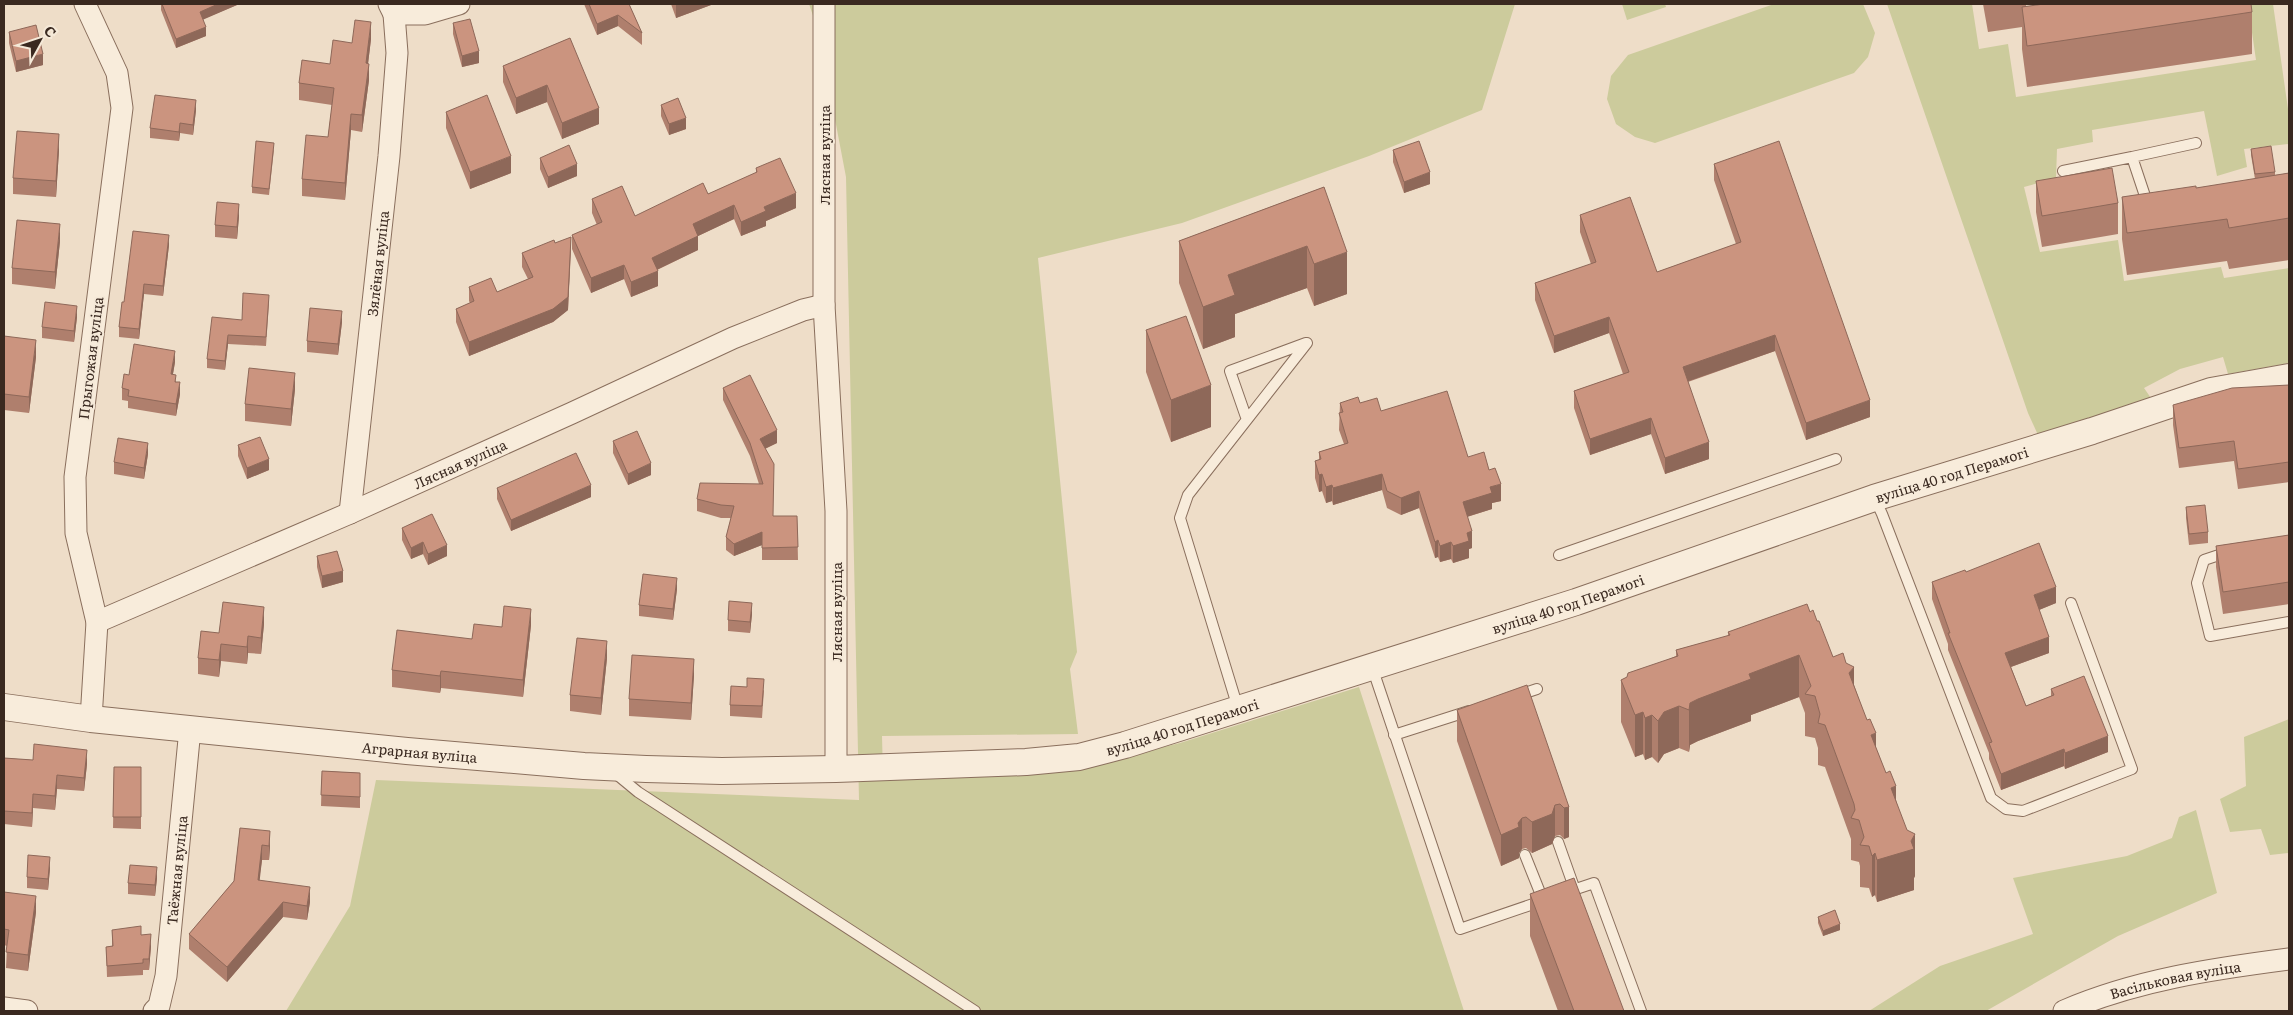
<svg xmlns="http://www.w3.org/2000/svg" width="2293" height="1015" font-family="Literata,serif">
	<rect width="100%" height="100%" fill="#eeddc8"/>
	<path fill="#cccb9c" d="M809,4H1515L1482,110L1369,156L1182,223L1038,258L1077,652L1070,669L1078,734L882,736L883,775L1069,770L1180,743L1359,687L1464,1011H286L350,906L376,780L859,800L846,177L818,30Z
		M1622,4H1665L1666,7L1627,20Z
		M1774,4H1863L1875,33L1868,57L1854,73L1655,143L1635,137L1616,124L1607,99L1611,76L1628,55Z
		M1887,4H1972L1979,49L2008,44L2016,97L2256,60L2248,5L2273,4L2289,116V144L2244,149L2247,167L2217,176L2204,111L2092,130L2093,142L2057,149L2056,178L2024,187L2040,252L2118,240L2124,281L2221,267L2224,278L2289,268V363L2228,374L2223,357L2180,369L2144,388L2153,401L2038,435L2028,413Z
		M2289,719V853L2270,855L2261,829L2230,832L2220,799L2246,786L2244,737Z
		M2196,810L2217,893L2118,936L1986,1011H1869L1940,966L2033,934L2013,878L2127,856L2172,838L2179,817Z"/>
	<g fill="none" stroke-linecap="round" stroke-linejoin="round">
		<defs>
			<path id="service" d="M2132,157L2196,143
				M2063,171L2132,157L2148,205
				M1246,417L1230,371L1306,343
				M1875,499L1882,514L1991,798L2006,809L2023,811L2132,769L2071,603
				M2228,552L2204,560L2197,583L2210,636L2289,622
				M1559,555L1836,459
				M1372,667L1460,929L1542,901
				M1516,696L1537,689
				M1238,708L1180,518L1188,495L1307,343
				M1394,735L1469,711
				M615,773L638,792L975,1011
				M1558,842L1575,890
				M1525,855L1543,900
				M1576,889L1594,883L1641,1011"/>
			<g id="minor">
				<path d="M85,4L117,73L122,108L75,477L76,533L97,622L91,719"/>
				<path d="M389,4L394,14H425L459,4"/>
				<path d="M824,4V305L836,511V769"/>
				<path id="s1" d="M350,513L389,156L397,53L394,14"/>
				<path id="s2" d="M97,622L350,513L572,413L733,338L803,310L824,305"/>
				<path d="M4,1008L27,1011"/>
				<path id="s3" d="M154,1011L159,1006L166,976L190,729"/>
				<path id="s4" d="M2064,1011C2136,980 2212,969 2289,959"/>
			</g>
			<g id="tertiary">
				<path id="s5" d="M4,707L91,719L407,751L584,766L646,769L722,771L836,769L1026,762L1079,757L1125,745L1576,602L1874,498L2092,431L2211,391L2289,377"/>
			</g>
		</defs>
		<use href="#service" stroke="#8a6f5d" stroke-width="12"/>
		<use href="#minor" stroke="#8a6f5d" stroke-width="23"/>
		<use href="#tertiary" stroke="#8a6f5d" stroke-width="28"/>
		<use href="#service" stroke="#f8ecdb" stroke-width="10"/>
		<use href="#minor" stroke="#f8ecdb" stroke-width="21"/>
		<use href="#tertiary" stroke="#f8ecdb" stroke-width="26"/>
	</g>
	<path fill="#af7f6d" d="M161,4H237V5L203,19L206,36L176,48L161,10Z
		M584,4H629L642,33V45L618,26L597,35Z
		M671,4H711V5L676,18Z
		M1983,4H2026V6L2252,12V54L2027,87L2022,49V27L1988,32Z
		M453,23L479,63L462,67L453,34Z
		M9,32L43,65L16,72L9,43Z
		M570,38L599,124L562,139L547,102L516,114L503,82V66Z
		M371,39L368,64L369,80L362,132L351,130L345,200L302,196V179L328,137L332,105L299,100V83L330,64L352,43Z
		M661,105L686,129L669,135L661,116Z
		M196,110L193,135L180,133L179,141L150,138V128Z
		M446,112L511,173L470,189L446,128Z
		M274,149L269,195L252,193V187Z
		M2251,149L2275,172V175L2289,173V260L2229,269L2227,261L2127,275L2122,239V197L2196,188L2255,179L2251,155Z
		M59,150L56,197L13,194V178Z
		M1393,150L1430,184L1404,193L1393,162Z
		M540,158L577,176L548,188L540,169Z
		M1714,164L1870,417L1806,440L1775,351L1688,382L1709,459L1665,474L1651,434L1590,455L1574,408V391L1623,374L1609,333L1554,353L1535,300V283L1591,264L1580,232V215L1657,272L1736,244L1714,180Z
		M756,168L796,208L766,221V226L741,236L734,219L698,236V250L657,270L658,286L631,297L624,279L591,293L572,249V235L597,225L592,213V199L635,216L708,194L756,173Z
		M2036,181L2118,203V234L2042,247L2036,212Z
		M1324,187L1347,294L1314,306L1307,288L1235,314V337L1203,349L1179,283V241Z
		M239,216L237,239L215,237V225Z
		M60,241L55,289L12,284V268Z
		M555,243L571,250L568,310L553,322L469,356L456,322V309L470,303L469,301V287L497,292L528,279L522,267V253Z
		M169,245L163,296L144,294L139,339L119,337V327L124,302Z
		M269,303L266,346L228,344L225,370L207,368V359L242,320Z
		M77,317L74,342L42,338V327Z
		M342,322L338,355L307,352V341Z
		M1146,330L1211,427L1171,442L1146,372Z
		M4,336L36,357L29,413L4,410Z
		M175,362L173,374L176,382L180,394L176,416L128,408V401L122,400V388L129,375Z
		M2289,385V482L2238,489L2234,461L2179,468L2173,425V405Z
		M723,388L777,443L765,449L773,516H797L798,560H762V545L734,556L726,550V537L731,518H721L697,511V499L759,484L750,456L723,400Z
		M295,389L291,426L245,421V404Z
		M1340,403H1360L1381,411L1468,457L1489,470L1501,501L1492,503V509L1467,517L1472,548L1469,549V558L1453,563L1451,559L1440,562L1438,557L1435,558L1419,508L1401,515L1387,508L1382,490L1333,505L1332,501L1326,503L1322,491L1319,492L1315,478V461L1319,460V452L1344,444L1339,430Z
		M613,441L651,475L628,485L613,453Z
		M238,445L269,470L247,479L238,456Z
		M148,454L144,479L114,474V462Z
		M497,488L591,497L511,531L497,499Z
		M2186,507L2208,532V543L2189,545L2186,518Z
		M402,528L447,556L428,565L423,554L411,559L402,540Z
		M2289,535V604L2223,614L2216,567V546Z
		M317,556L343,582L322,588L317,567Z
		M1966,572L2056,603L2039,610L2049,653L2011,667L2026,706L2051,696V689L2108,752L2065,769L2064,766L2001,790L1989,759V753L1948,650V644L1932,599V582Z
		M677,589L673,620L639,616V605Z
		M1810,612L1817,621L1833,657L1854,685L1876,748L1896,800L1915,876L1914,878V890L1877,902L1875,895L1872,897L1869,888L1860,887V866L1859,862L1851,860V839L1825,767L1818,765V748L1815,738L1805,736V713L1799,697L1751,715V721L1698,741L1690,745L1689,752L1679,748L1664,754L1658,763L1652,757L1645,760L1643,754L1635,757L1621,722V680L1676,656V650L1728,636V632Z
		M752,614L750,633L728,631V620Z
		M264,624L261,654L248,653L247,664L221,661L219,677L198,674V658L219,633Z
		M531,625L523,697L441,688L440,693L392,687V670L502,627Z
		M607,658L601,715L570,711V695Z
		M694,675L691,720L629,716V699Z
		M764,690L762,718L730,716V705Z
		M1457,710L1569,807V837L1564,839L1560,835L1555,836L1552,844L1532,853L1526,848L1522,849L1519,853V858L1501,866L1457,741Z
		M4,758L87,764L84,791L57,789L55,810L33,808L32,827L4,824Z
		M114,767H141V829L113,828Z
		M322,771L360,773V808L321,806Z
		M240,828L270,846L269,860H262L259,880L310,902L307,920L283,917L227,982L189,949V934L234,881Z
		M50,868L48,890L27,888V877Z
		M157,878L155,896L128,894V883Z
		M4,892L36,912L28,971L6,968L7,946L4,945Z
		M1530,894L1624,1011H1558L1530,936Z
		M1818,917L1840,930L1823,936L1818,923Z
		M112,930L141,935L151,946L149,970H143V975L107,977L106,947L112,946Z"/>
	<path fill="#8e6859" d="M218,4H237V5L200,21V12Z
		M676,4H711V5L676,18Z
		M618,15V26L597,35V24Z
		M371,22V39L366,80V63Z
		M206,27V36L176,48V39Z
		M479,51V63L462,67V56Z
		M43,54V65L16,72V61Z
		M369,64V80L362,132V115Z
		M547,85V102L516,114V98Z
		M196,100V110L193,135V125Z
		M599,108V124L562,139V123Z
		M351,114V130L345,200V183Z
		M686,118V129L669,135V124Z
		M180,123V133L179,141V132Z
		M59,134V150L56,197V181Z
		M511,156V173L470,189V172Z
		M577,164V176L548,188V177Z
		M1430,172V184L1404,193V182Z
		M796,193V208L766,221V226L741,236V222L764,207Z
		M239,204V216L237,239V227Z
		M734,205V219L698,236V250L652,272V258L693,224Z
		M60,224V241L55,289V272Z
		M169,235V245L163,296V286Z
		M571,237L568,310L553,322L469,356V342Z
		M1307,246V288L1235,314V337L1203,349V307L1228,275Z
		M1347,252V294L1314,306V264Z
		M624,265V279L591,293V278Z
		M658,271V286L631,297V282Z
		M144,284V294L139,339V329Z
		M77,306V317L74,342V331Z
		M342,311V322L338,355V344Z
		M1609,317V333L1554,353V336Z
		M228,335V344L225,370V361Z
		M1775,335V351L1683,383V367Z
		M36,340V357L29,413V397Z
		M175,351V362L171,385V374Z
		M295,373V389L291,426V409Z
		M180,382V394L176,416V404Z
		M1211,385V427L1171,442V400Z
		M1870,400V417L1806,440V423Z
		M1651,418V434L1590,455V439Z
		M777,430V443L760,451V439Z
		M1709,442V459L1665,474V458Z
		M148,443V454L144,479V468Z
		M269,459V470L247,479V468Z
		M651,463V475L628,485V474Z
		M1322,474V491L1319,492V475Z
		M1382,474V490L1333,505V488Z
		M1501,484V501L1492,503V509L1463,518V502L1490,487Z
		M591,485V497L511,531V520Z
		M1332,485V501L1326,503V487Z
		M1419,491V508L1401,515V498Z
		M1472,531V548L1469,549V558L1453,563V546L1467,533Z
		M762,532V545L734,556V544Z
		M1438,540V557L1435,558V542Z
		M423,542V554L411,559V548Z
		M1451,542V559L1440,562V546Z
		M447,545V556L428,565V554Z
		M343,571V582L322,588V576Z
		M677,578V589L673,620V609Z
		M2056,587V603L2034,612V595Z
		M752,603V614L750,633V622Z
		M264,607V624L261,654V638Z
		M531,609V625L523,697V680Z
		M248,636V653L247,664V647Z
		M2049,637V653L2005,669V653Z
		M607,641V658L601,715V698Z
		M221,644V661L219,677V660Z
		M1799,655V697L1751,715V721L1698,741L1690,745L1689,752V710L1690,703L1749,674Z
		M694,659V675L691,720V703Z
		M1854,667V709L1849,673Z
		M441,671V688L440,693V676Z
		M1679,706V748L1664,754L1658,763V721L1664,712Z
		M1643,712V754L1635,757V715Z
		M1652,715V757L1645,760V718Z
		M1876,733V775L1871,735Z
		M2108,736V752L2065,769V753Z
		M2064,749V766L2001,790V774Z
		M87,750V764L84,791V778Z
		M57,775V789L55,810V796Z
		M1896,786V828L1891,788Z
		M33,794V808L32,827V813Z
		M1555,805V836L1552,844L1532,853V822Z
		M1569,807V837L1564,839V808Z
		M1522,818V849L1519,853V858L1501,866V835L1518,823Z
		M270,831V846L269,860V846Z
		M1915,834V876L1914,878V890L1877,902V860L1911,841Z
		M262,845V860L258,895V880Z
		M1875,853V895L1872,897V856Z
		M50,857V868L48,890V879Z
		M157,867V878L155,896V885Z
		M310,887V902L307,920V906Z
		M36,896V912L28,971V955Z
		M283,902V917L227,982V967Z
		M1840,924V930L1823,936V931Z
		M151,934V946L149,970V959Z"/>
	<path fill="#cb947f" stroke="#8e6859" d="M162,4H218L200,12L206,27L176,39Z
		M589,4H629L642,33L618,15L597,24Z
		M2044,4H2251L2252,12L2027,46L2022,7Z
		M470,19L479,51L462,56L453,23Z
		M355,20L371,22L366,63L369,64L362,115L351,114L345,183L302,179L306,135L328,137L334,88L299,83L302,60L330,64L333,40L352,43Z
		M36,25L43,54L16,61L9,32Z
		M570,38L599,108L562,123L547,85L516,98L503,66Z
		M155,95L196,100L193,125L180,123L179,132L150,128Z
		M487,95L511,156L470,172L446,112Z
		M678,98L686,118L669,124L661,105Z
		M17,131L59,134L56,181L13,178Z
		M256,141L274,143L269,189L252,187Z
		M1419,141L1430,172L1404,182L1393,150Z
		M1779,141L1870,400L1806,423L1775,335L1683,367L1709,442L1665,458L1651,418L1590,439L1574,391L1629,372L1609,317L1554,336L1535,283L1596,262L1580,215L1630,197L1657,272L1741,242L1714,164Z
		M569,145L577,164L548,177L540,158Z
		M2271,146L2275,172L2255,174L2251,149Z
		M780,158L796,193L764,207L766,211L741,222L734,205L693,224L698,236L652,258L658,271L631,282L624,265L591,278L572,235L602,222L592,199L622,186L635,216L703,183L708,194L757,172L756,168Z
		M2112,168L2118,203L2042,216L2036,181Z
		M2289,173V218L2229,228L2227,219L2127,233L2122,197L2196,186V188Z
		M1324,187L1347,252L1314,264L1307,246L1228,275L1235,295L1203,307L1179,241Z
		M217,202L239,204L237,227L215,225Z
		M17,220L60,224L55,272L12,268Z
		M133,231L169,235L163,286L144,284L139,329L119,327L122,302H124Z
		M571,237L568,297L553,309L469,342L456,309L474,301L469,287L491,278L497,292L533,277L522,253L554,240L555,243Z
		M243,293L269,295L266,337L228,335L225,361L207,359L212,317L242,320Z
		M45,302L77,306L74,331L42,327Z
		M310,308L342,311L338,344L307,341Z
		M1186,316L1211,385L1171,400L1146,330Z
		M4,336L36,340L29,397L4,394Z
		M134,344L175,351L171,374L176,375L175,382H180L176,404L128,396L129,390L122,388L124,374L129,375Z
		M249,368L295,373L291,409L245,404Z
		M750,375L777,430L760,439L774,464L773,516H797L798,547L762,548V532L734,544L726,537L734,506L721,505L697,499L700,483L763,484L750,443L723,388Z
		M2289,385V462L2238,469L2234,441L2179,448L2173,405L2232,388Z
		M1447,391L1468,457L1484,452L1489,470L1495,468L1501,484L1490,487L1492,493L1463,502L1472,531L1467,533L1469,541L1453,546L1451,542L1440,546L1438,540L1435,542L1419,491L1401,498L1387,491L1382,474L1333,488L1332,485L1326,487L1322,474L1319,475L1315,461L1321,459L1319,452L1348,443L1339,413L1343,412L1340,403L1358,397L1360,403L1377,398L1381,411Z
		M637,431L651,463L628,474L613,441Z
		M260,437L269,459L247,468L238,445Z
		M118,438L148,443L144,468L114,462Z
		M576,453L591,485L511,520L497,488Z
		M2205,505L2208,532L2189,534L2186,507Z
		M432,514L447,545L428,554L423,542L411,548L402,528Z
		M2289,535V582L2223,592L2216,546Z
		M2039,543L2056,587L2034,595L2049,637L2005,653L2026,706L2054,695L2051,689L2084,676L2108,736L2065,753L2064,749L2001,774L1989,743L1992,742L1948,633H1950L1932,582L1965,570L1966,572Z
		M337,551L343,571L322,576L317,556Z
		M643,574L677,578L673,609L639,605Z
		M729,601L752,603L750,622L728,620Z
		M223,602L264,607L261,638L248,636L247,647L221,644L219,660L198,658L201,631L219,633Z
		M1807,604L1810,612L1813,610L1817,621H1819L1833,657L1843,653L1846,663L1854,667L1849,673L1867,720L1870,719L1876,733L1871,735L1886,773L1890,771L1896,786L1891,788L1907,830L1915,834L1911,841L1914,849L1877,860L1875,853L1872,856L1869,846L1860,845L1864,837L1859,820L1851,818L1855,810L1854,804L1825,725L1818,723L1820,714L1815,696L1805,694L1811,686L1799,655L1749,674L1751,679L1698,699L1690,703L1689,710L1679,706L1664,712L1658,721L1652,715L1645,718L1643,712L1635,715L1621,680L1627,677L1628,673L1678,656L1676,650L1730,635L1728,632Z
		M504,606L531,609L523,680L441,671L440,676L392,670L397,630L472,639L474,624L502,627Z
		M577,638L607,641L601,698L570,695Z
		M632,655L694,659L691,703L629,699Z
		M747,678L764,679L762,706L730,705L731,686L747,687Z
		M1527,685L1569,807L1564,808L1560,804L1555,805L1552,814L1532,822L1526,817L1522,818L1518,823L1519,827L1501,835L1457,710Z
		M34,744L87,750L84,778L57,775L55,796L33,794L32,813L4,811V758L33,760Z
		M114,767H141V817H113Z
		M322,771L360,773V797L321,795Z
		M240,828L270,831L269,846L262,845L258,880L310,887L307,906L283,902L227,967L189,934L234,881Z
		M28,855L50,857L48,879L27,877Z
		M130,865L157,867L155,885L128,883Z
		M1574,878L1624,1011H1574L1530,894Z
		M4,892L36,896L28,955L6,952L9,930L4,929Z
		M1835,910L1840,924L1823,931L1818,917Z
		M141,926V935L151,934L149,959H143V963L107,966L106,947L113,946L112,930Z"/>
	<g text-anchor="middle" dominant-baseline="central" stroke-width="4" stroke-linejoin="round" paint-order="stroke">
		<g font-size="14" fill="#3a2920" stroke="#f5e9d8">
			<text transform="translate(824 155) rotate(-90)">Лясная вуліца</text>
			<text stroke="none"><textPath href="#s1" startOffset="251">Зялёная вуліца</textPath></text>
			<text transform="translate(90 358) rotate(-83)">Прыгожая вуліца</text>
			<text stroke="none"><textPath href="#s2" startOffset="396">Лясная вуліца</textPath></text>
			<text stroke="none"><textPath href="#s5" startOffset="1996">вуліца 40 год Перамогі</textPath></text>
			<text stroke="none"><textPath href="#s5" startOffset="1591">вуліца 40 год Перамогі</textPath></text>
			<text transform="translate(836 612) rotate(-90)">Лясная вуліца</text>
			<text stroke="none"><textPath href="#s5" startOffset="1186">вуліца 40 год Перамогі</textPath></text>
			<text stroke="none"><textPath href="#s5" startOffset="418">Аграрная вуліца</textPath></text>
			<text stroke="none"><textPath href="#s3" startOffset="144">Таёжная вуліца</textPath></text>
			<text stroke="none"><textPath href="#s4" startOffset="116">Васільковая вуліца</textPath></text>
		</g>
	</g>
	<rect width="2293" height="1015" fill="none" stroke="#3a2920" stroke-width="10"/>
	<g transform="translate(40 40) rotate(50)" stroke="#f5e9d8" stroke-width="4" paint-order="stroke">
	<path d="M0-4L9 19L0 12L-9 19Z" fill="#3a2920"/>
	<text y="-8" font-size="14" font-weight="bold" text-anchor="middle" fill="#3a2920">С</text>
	</g>
</svg>
